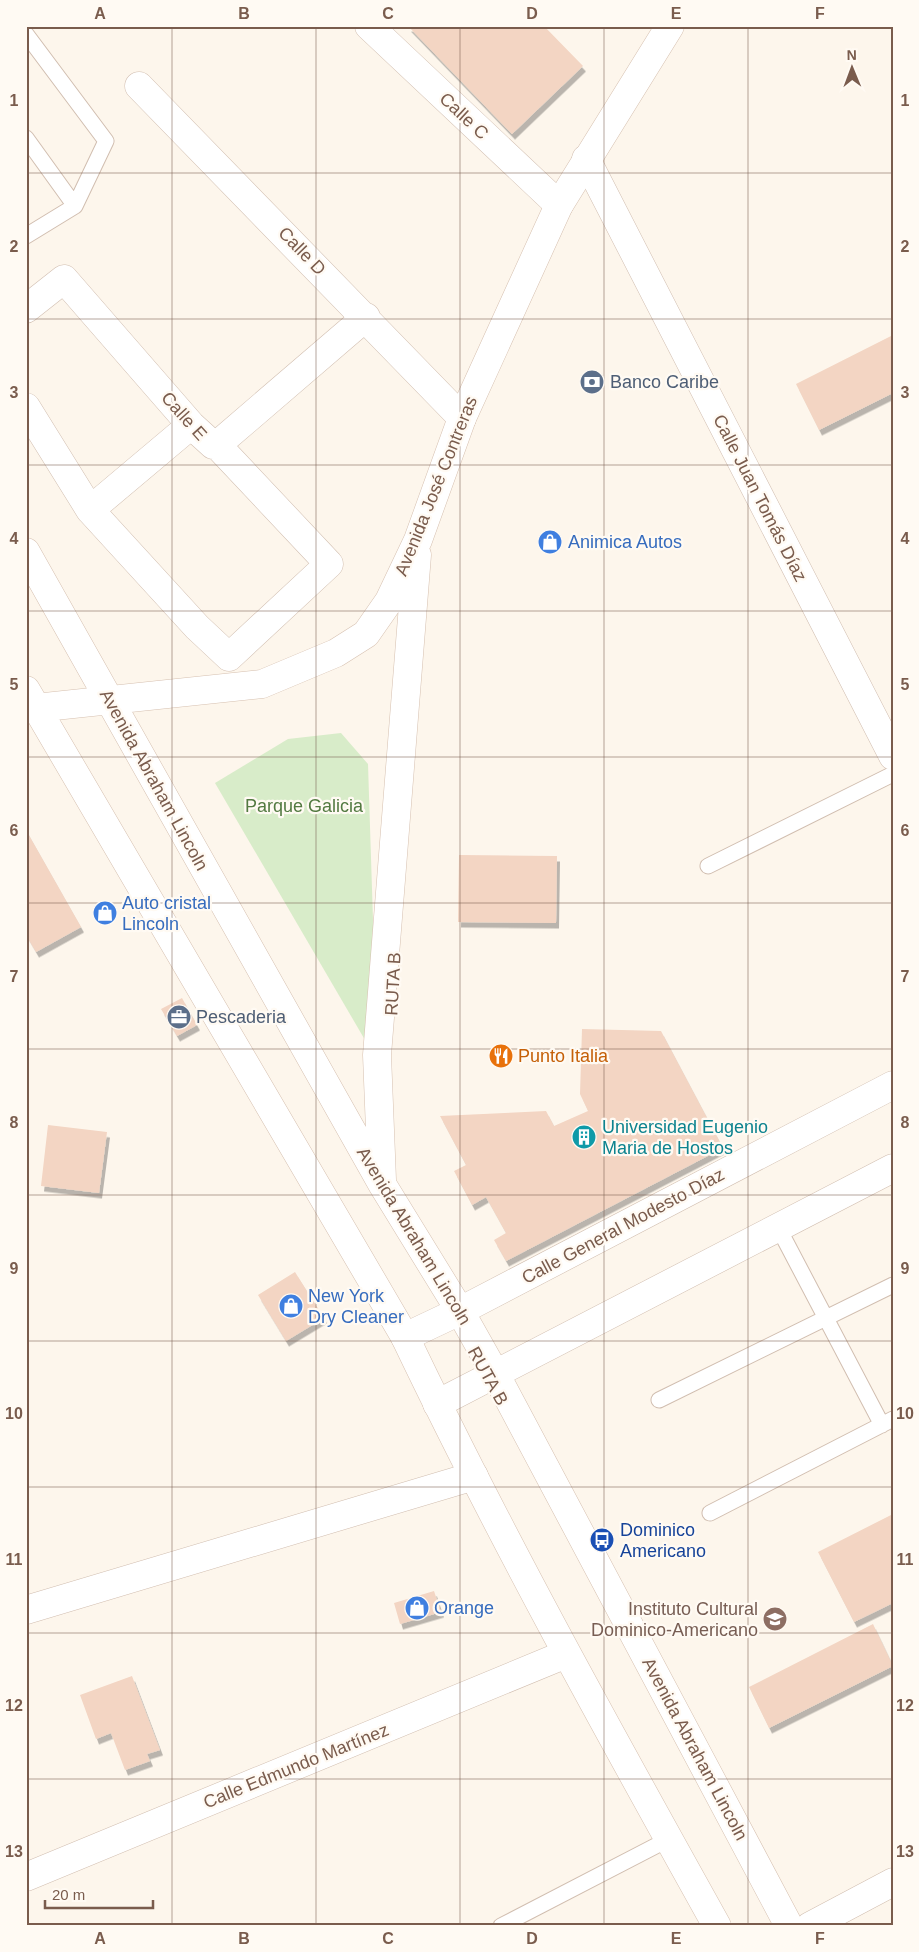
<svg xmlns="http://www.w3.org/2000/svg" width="919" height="1952" font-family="Arial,sans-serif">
	<defs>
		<filter id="shadow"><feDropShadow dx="3" dy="5.5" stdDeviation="0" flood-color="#0004"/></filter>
	</defs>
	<rect width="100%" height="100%" fill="#fdf6ec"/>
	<path fill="#d8ecc9" d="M341,733L368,764L376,1014L365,1040L215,783L288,739Z"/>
	<path fill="#f3d5c3" filter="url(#shadow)" d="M408,26H544L583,66L512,134Z
		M893,335V393L819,430L796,384Z
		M26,830L81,927L36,952L26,935Z
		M459,855L557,856L556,923L458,922Z
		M182,998L197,1025L177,1036L161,1009Z
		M582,1029L661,1031L723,1148L506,1261L494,1240L506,1233L486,1197L472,1205L454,1171L466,1165L440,1116L546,1111L554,1126L588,1111L580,1094Z
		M48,1125L107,1132L99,1193L41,1186Z
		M295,1272L324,1318L286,1341L258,1295Z
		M893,1514V1603L854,1622L818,1552Z
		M434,1591L441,1612L400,1624L394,1603Z
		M873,1624L893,1666L769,1728L749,1687Z
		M132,1676L160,1750L147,1754L150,1761L125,1770L111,1733L96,1739L80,1695Z"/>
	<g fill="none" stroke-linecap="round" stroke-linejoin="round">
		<defs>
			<path id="lane" d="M26,34L106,141L75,206L26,236
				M26,138L75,206
				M708,866L893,774
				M778,1227L882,1425
				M659,1400L893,1285
				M710,1513L893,1419
				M501,1926L669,1839"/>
			<path id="street" d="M369,26L559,205
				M139,86L462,418
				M586,159L893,756
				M26,309L64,279L191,425L213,445H217L366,317
				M26,407L90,510
				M191,425L90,510L197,627L229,657L329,564L217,445
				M405,1337L460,1311L893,1085
				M437,1404L893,1168
				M26,1610L474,1476
				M26,1877L566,1654
				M810,1926L893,1882"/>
			<path id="secondary" d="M26,552L382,1184L460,1311L496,1375L789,1926
				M26,690L405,1337C501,1538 609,1732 717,1926
				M26,709L262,684L336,653L366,634L389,601L418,540L462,418L559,205L670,26
				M382,1180L377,1055L417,555"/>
		</defs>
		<use href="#lane" stroke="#d1beb0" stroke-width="17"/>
		<use href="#street" stroke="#d1beb0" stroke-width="29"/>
		<use href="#secondary" stroke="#d6c0b0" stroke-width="29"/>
		<use href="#lane" stroke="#fff" stroke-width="15"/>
		<use href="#street" stroke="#fff" stroke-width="28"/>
		<use href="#secondary" stroke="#fff" stroke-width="28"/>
	</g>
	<path fill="none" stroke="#7a5c4d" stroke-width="1" stroke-opacity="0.55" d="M172,26V1926M316,26V1926M460,26V1926M604,26V1926M748,26V1926M26,173H893M26,319H893M26,465H893M26,611H893M26,757H893M26,903H893M26,1049H893M26,1195H893M26,1341H893M26,1487H893M26,1633H893M26,1779H893"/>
	<defs>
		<symbol id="bank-disc" viewBox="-11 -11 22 22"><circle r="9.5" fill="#5c6f8a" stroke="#fffaf3"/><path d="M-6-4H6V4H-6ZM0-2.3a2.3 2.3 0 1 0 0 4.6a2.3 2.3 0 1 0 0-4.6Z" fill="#fff"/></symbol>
		<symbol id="shop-disc" viewBox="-11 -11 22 22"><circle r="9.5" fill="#3f7fe0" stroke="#fffaf3"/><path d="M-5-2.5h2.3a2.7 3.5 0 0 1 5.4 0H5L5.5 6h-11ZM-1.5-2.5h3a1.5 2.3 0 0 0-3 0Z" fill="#fff"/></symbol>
		<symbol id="office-disc" viewBox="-11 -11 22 22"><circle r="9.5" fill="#5c6f8a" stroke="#fffaf3"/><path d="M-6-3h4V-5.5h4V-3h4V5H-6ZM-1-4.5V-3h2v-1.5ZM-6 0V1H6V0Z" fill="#fff"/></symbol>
		<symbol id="restaurant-disc" viewBox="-11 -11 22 22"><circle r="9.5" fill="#e8710a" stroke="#fffaf3"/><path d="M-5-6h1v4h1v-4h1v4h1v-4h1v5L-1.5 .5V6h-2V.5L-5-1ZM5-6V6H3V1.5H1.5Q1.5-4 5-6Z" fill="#fff"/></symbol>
		<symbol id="building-disc" viewBox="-11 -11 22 22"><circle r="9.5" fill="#0f9aa8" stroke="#fffaf3"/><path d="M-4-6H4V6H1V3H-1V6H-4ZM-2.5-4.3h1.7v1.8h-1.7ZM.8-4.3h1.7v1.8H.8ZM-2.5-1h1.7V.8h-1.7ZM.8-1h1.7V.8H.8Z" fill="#fff"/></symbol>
		<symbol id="bus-disc" viewBox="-11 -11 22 22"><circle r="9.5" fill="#1a4fb4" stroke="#fffaf3"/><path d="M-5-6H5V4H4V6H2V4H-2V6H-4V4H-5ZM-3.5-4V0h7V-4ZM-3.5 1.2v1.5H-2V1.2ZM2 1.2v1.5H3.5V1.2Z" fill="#fff"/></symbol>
		<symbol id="school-disc" viewBox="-11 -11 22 22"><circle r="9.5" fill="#8d6e63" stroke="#fffaf3"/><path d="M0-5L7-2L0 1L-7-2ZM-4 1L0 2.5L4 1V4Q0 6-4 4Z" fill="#fff"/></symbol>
	</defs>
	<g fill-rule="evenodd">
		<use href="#bank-disc" x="578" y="368" width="28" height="28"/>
		<use href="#shop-disc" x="536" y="528" width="28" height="28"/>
		<use href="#shop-disc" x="91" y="899" width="28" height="28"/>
		<use href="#office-disc" x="165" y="1003" width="28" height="28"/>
		<use href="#restaurant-disc" x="487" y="1042" width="28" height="28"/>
		<use href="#building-disc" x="570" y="1123" width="28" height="28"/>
		<use href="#shop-disc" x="277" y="1292" width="28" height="28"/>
		<use href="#bus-disc" x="588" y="1526" width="28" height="28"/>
		<use href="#shop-disc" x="403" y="1594" width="28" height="28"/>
		<use href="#school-disc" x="761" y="1605" width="28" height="28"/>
	</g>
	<g text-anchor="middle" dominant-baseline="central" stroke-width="4.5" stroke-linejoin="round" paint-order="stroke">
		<g font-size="18" fill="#7a5c4d" stroke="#fffaf3">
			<text transform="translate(464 116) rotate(43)">Calle C</text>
			<text transform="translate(302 251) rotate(46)">Calle D</text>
			<text transform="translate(184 416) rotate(48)">Calle E</text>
			<text transform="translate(436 486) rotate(-68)">Avenida José Contreras</text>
			<text transform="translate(760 498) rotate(63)">Calle Juan Tomás Díaz</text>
			<text transform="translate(154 780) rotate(61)">Avenida Abraham Lincoln</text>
			<text transform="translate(393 984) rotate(-87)">RUTA B</text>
			<text transform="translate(623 1226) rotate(-28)">Calle General Modesto Díaz</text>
			<text transform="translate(414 1236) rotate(59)">Avenida Abraham Lincoln</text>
			<text transform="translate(488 1376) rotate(61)">RUTA B</text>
			<text transform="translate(695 1749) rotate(62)">Avenida Abraham Lincoln</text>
			<text transform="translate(296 1766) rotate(-22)">Calle Edmundo Martínez</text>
		</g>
		<g font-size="18" fill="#4e5e75" stroke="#fffaf3" text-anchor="start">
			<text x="610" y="382">Banco Caribe</text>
			<text x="196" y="1017">Pescaderia</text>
		</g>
		<g font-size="18" fill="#366cbe" stroke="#fffaf3" text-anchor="start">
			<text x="568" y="542">Animica Autos</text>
			<text x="122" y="903">Auto cristal<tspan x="122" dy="21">Lincoln</tspan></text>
			<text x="308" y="1296">New York<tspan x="308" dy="21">Dry Cleaner</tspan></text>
			<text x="434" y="1608">Orange</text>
		</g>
		<g font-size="18" fill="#537a41" stroke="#fffaf3">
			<text x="304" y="806">Parque Galicia</text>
		</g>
		<g font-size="18" fill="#c56008" stroke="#fffaf3" text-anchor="start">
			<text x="518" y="1056">Punto Italia</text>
		</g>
		<g font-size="18" fill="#0d838f" stroke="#fffaf3" text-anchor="start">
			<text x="602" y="1127">Universidad Eugenio<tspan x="602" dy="21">Maria de Hostos</tspan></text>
		</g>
		<g font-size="18" fill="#164399" stroke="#fffaf3" text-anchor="start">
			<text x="620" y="1530">Dominico<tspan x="620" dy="21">Americano</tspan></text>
		</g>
		<g font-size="18" fill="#785e54" stroke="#fffaf3" text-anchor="end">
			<text x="758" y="1609">Instituto Cultural<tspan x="758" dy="21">Dominico-Americano</tspan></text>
		</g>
	</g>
	<rect width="919" height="1952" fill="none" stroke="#fffaf3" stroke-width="55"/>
	<g transform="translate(852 68) rotate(359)" stroke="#fffaf3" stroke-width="4" paint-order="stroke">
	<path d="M0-4L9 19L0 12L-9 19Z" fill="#7a5c4d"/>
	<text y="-8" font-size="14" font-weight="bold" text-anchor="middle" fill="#7a5c4d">N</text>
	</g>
	<path d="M45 1900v8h108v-8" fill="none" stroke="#7a5c4d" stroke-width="2.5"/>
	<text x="52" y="1900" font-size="15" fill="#7a5c4d" stroke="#fffaf3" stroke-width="4" paint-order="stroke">20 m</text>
	<rect x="28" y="28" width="864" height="1896" fill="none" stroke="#7a5c4d" stroke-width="2"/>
	<g font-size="16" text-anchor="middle" font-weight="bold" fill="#7a5c4d">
		<text x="100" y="19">A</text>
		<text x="244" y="19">B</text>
		<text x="388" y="19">C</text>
		<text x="532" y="19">D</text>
		<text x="676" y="19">E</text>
		<text x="820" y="19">F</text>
		<text x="14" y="106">1</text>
		<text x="905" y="106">1</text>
		<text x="14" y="252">2</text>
		<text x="905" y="252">2</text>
		<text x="14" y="398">3</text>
		<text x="905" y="398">3</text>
		<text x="14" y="544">4</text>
		<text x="905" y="544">4</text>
		<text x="14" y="690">5</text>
		<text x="905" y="690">5</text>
		<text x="14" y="836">6</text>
		<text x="905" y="836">6</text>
		<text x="14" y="982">7</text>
		<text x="905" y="982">7</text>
		<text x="14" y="1128">8</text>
		<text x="905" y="1128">8</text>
		<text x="14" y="1274">9</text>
		<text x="905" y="1274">9</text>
		<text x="14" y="1419">10</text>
		<text x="905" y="1419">10</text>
		<text x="14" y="1565">11</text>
		<text x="905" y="1565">11</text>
		<text x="14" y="1711">12</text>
		<text x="905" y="1711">12</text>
		<text x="14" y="1857">13</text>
		<text x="905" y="1857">13</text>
		<text x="100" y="1944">A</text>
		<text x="244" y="1944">B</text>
		<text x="388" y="1944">C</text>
		<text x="532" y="1944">D</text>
		<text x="676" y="1944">E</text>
		<text x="820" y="1944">F</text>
	</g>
</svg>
